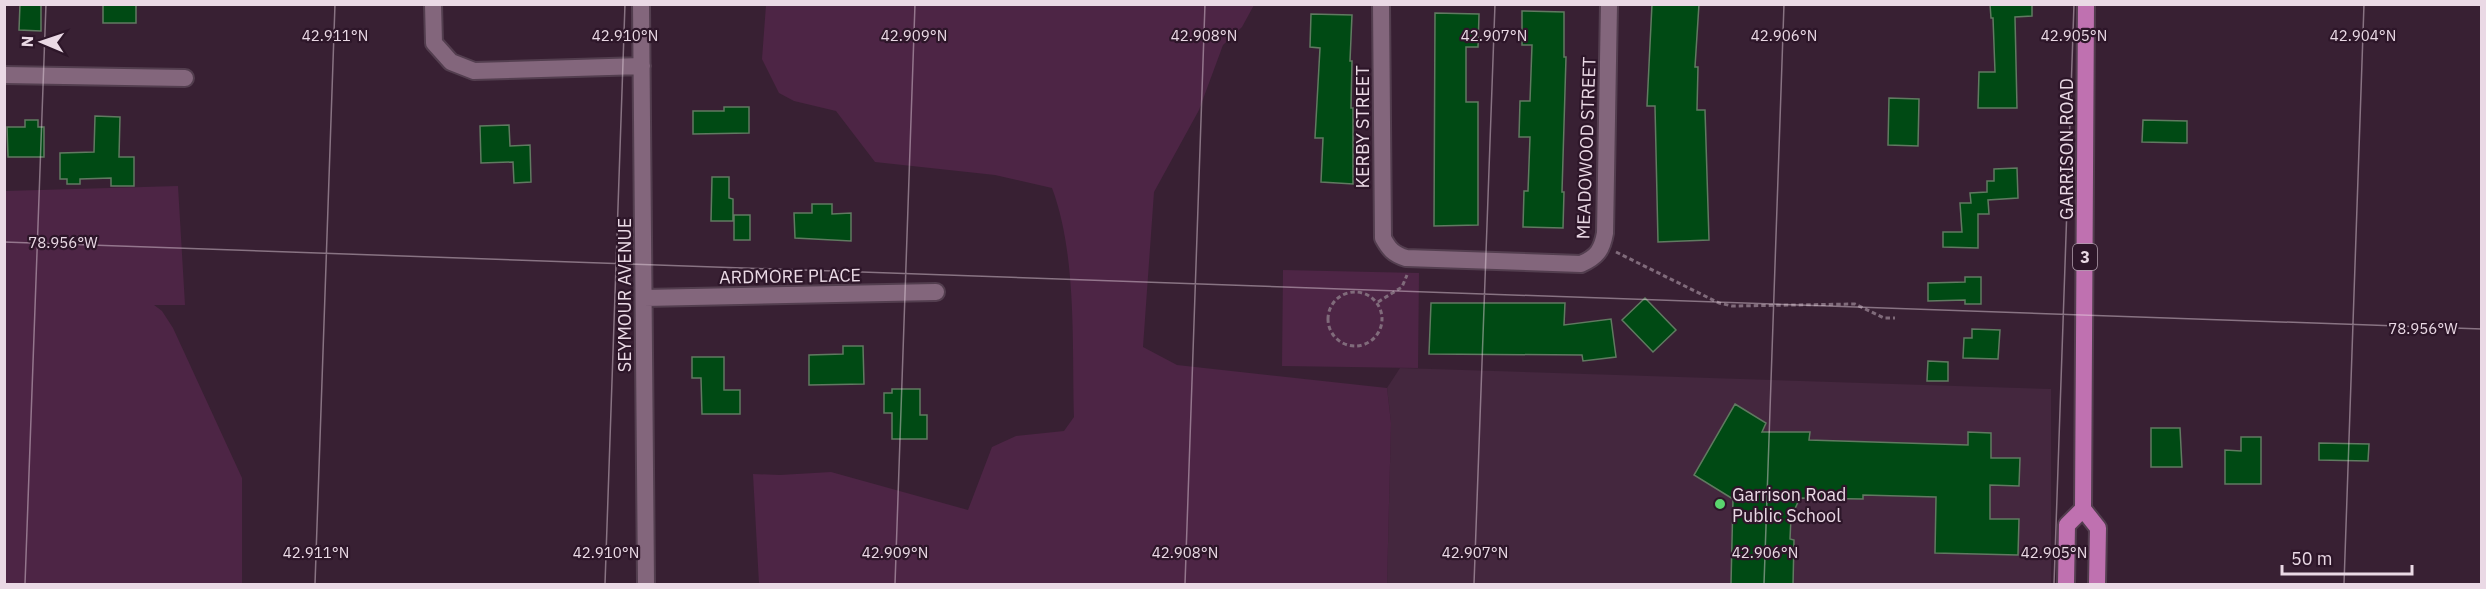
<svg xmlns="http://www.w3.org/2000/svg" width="2486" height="589" font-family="'IBM Plex Sans',sans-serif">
	<rect width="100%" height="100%" fill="#382033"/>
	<path fill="#44273e" d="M1400,368L2051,389V584H1387L1391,423L1387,388Z"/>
	<path fill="#4d2545" d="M766,5H1254L1242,27L1223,45L1199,110L1154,192L1143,347L1177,365L1387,388L1391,423L1387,584H759L753,474L780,475L831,472L968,510L992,447L1016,436L1064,431L1074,417C1072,346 1077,254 1052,188L995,175L875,162L836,111L794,101L779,93L762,59Z
		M178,186L185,305H154L162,311L173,328L242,478V584H5V191Z
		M1283,270L1419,273L1418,368L1282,366Z"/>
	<path fill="#004a14" stroke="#607a61" stroke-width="1.5" d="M20,4H41V31L19,30Z
		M103,4H136V23H103Z
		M1652,4H1699L1695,67H1698L1697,110H1705L1709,240L1658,242L1655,106H1647Z
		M1990,4H2032V16L2015,17L2017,108H1978L1979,72H1995L1993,18H1991Z
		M1522,11L1564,12V57H1566L1562,192H1564L1563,228L1523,227L1524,191H1528L1530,137H1519L1520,101H1530L1532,45H1522Z
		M1435,13L1479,14L1478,47H1466V102H1478V225L1434,226Z
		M1311,14L1352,15L1350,61H1352L1351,108H1353V184L1321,182L1323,138H1315L1320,48L1310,47Z
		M1889,98L1919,99L1918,146L1888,145Z
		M724,107H749V133L693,134V111H724Z
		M95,116L120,117L119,157H134V186H111V178L80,179V184H67V179H60V153L94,152Z
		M25,120H38V127H44V157H8L7,127H25Z
		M2143,120L2187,121V143L2142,142Z
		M509,125L510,146L530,145L531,182L514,183L513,162L481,163L480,126Z
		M2017,168L2018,198L1988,200L1989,214H1978V248L1943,247V232H1962L1960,203H1971L1970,193L1987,192V181H1994V169Z
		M712,177H729V198L733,199V221H711Z
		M812,204H832V214L851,213V241L795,238L794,213H812Z
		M734,215H750V240H734Z
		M1965,277H1981V304H1965V300L1928,301V283L1965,282Z
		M1645,298L1676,330L1653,352L1622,320Z
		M1431,303H1565L1564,325L1611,319L1616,357L1583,361L1582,355L1429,354Z
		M1972,329L2000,330L1998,359L1963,358L1964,338H1972Z
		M843,346H863L864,384L809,385V355L843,354Z
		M692,357H724V390H740V414H702L701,378H692Z
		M1928,361L1948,362V381H1927Z
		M892,389H920V415H927V439H892V413H884V393H892Z
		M1735,404L1766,423L1762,432H1810L1809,440L1968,445V432L1991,433V458H2020L2019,486L1990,485V519H2019L2018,555L1935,553L1936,497L1863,495V499L1800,498L1791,517L1790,539L1794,540L1793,585L1731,584L1733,499L1694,475Z
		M2151,428H2180L2182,467H2151Z
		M2241,437H2261V484H2225V450L2241,451Z
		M2319,443L2369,444L2368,461L2319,460Z"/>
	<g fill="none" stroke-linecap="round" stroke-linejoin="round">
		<defs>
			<path id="minor" d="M433,4L434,43L451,62L474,71L642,66
				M641,4L646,584
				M1381,4L1383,238C1389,249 1393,254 1406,258L1581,264C1597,257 1602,250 1605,233L1609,4
				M4,75L185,78
				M644,298L936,292"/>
			<path id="primary" d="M2086,4L2083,509L2098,528L2097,584
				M2066,584L2067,525L2083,509"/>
		</defs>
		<use href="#minor" stroke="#533e4f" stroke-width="20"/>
		<use href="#primary" stroke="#533e4f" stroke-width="20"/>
		<path stroke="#806b7b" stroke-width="3" stroke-dasharray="4.5 3" stroke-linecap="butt" d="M1616,252L1719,303L1732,306L1855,304L1884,318H1895
			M1328 319a27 27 0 1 1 54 0a27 27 0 1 1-54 0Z
			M1378,302L1402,287L1407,275"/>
		<use href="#minor" stroke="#83667c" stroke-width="16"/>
		<use href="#primary" stroke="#bf71b0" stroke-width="16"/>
	</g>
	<path fill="none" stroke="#ead9e5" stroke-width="1.5" stroke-opacity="0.45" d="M4,242L2482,329M25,584L46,4M315,584L335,4M605,584L625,4M895,584L915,4M1185,584L1205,4M1474,584L1495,4M1764,584L1784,4M2054,584L2074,4M2344,584L2364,4"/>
	<circle fill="#5ad56e" stroke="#2d1629" stroke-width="2" cx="1720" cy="504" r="6"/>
	<g text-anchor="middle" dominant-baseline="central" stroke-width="4.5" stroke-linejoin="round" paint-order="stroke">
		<rect fill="#2d1629" stroke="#b19ead" stroke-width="1.5" x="2073" y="244" width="24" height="26" rx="4.5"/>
		<g font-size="16" font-weight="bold" fill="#ead9e5">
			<text x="2085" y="257">3</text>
		</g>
		<g font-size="18" fill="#ead9e5" stroke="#2d1629">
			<text transform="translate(1362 127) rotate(-90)">KERBY STREET</text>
			<text transform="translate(1586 148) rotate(-88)">MEADOWOOD STREET</text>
			<text transform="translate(2066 149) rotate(-90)">GARRISON ROAD</text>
			<text transform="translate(790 276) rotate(-1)">ARDMORE PLACE</text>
			<text transform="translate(624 295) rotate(-90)">SEYMOUR AVENUE</text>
		</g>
		<g font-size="18" fill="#ead9e5" stroke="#2d1629" text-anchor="start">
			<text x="1732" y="494">Garrison Road<tspan x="1732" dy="21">Public School</tspan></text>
		</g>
	</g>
	<g font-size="15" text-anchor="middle" fill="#ead9e5" stroke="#2d1629" stroke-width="4.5" stroke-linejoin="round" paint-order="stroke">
		<text x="335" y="41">42.911°N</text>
		<text x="625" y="41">42.910°N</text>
		<text x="914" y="41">42.909°N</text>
		<text x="1204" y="41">42.908°N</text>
		<text x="1494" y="41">42.907°N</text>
		<text x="1784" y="41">42.906°N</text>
		<text x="2074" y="41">42.905°N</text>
		<text x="2363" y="41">42.904°N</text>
		<text x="63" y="248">78.956°W</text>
		<text x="2423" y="334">78.956°W</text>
		<text x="316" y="558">42.911°N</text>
		<text x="606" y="558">42.910°N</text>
		<text x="895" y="558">42.909°N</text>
		<text x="1185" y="558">42.908°N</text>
		<text x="1475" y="558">42.907°N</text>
		<text x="1765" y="558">42.906°N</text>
		<text x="2054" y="558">42.905°N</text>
	</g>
	<rect width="2486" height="589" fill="none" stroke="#ead9e5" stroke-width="12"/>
	<g transform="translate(42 42) rotate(272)" stroke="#2d1629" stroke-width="4.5" paint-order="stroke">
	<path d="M0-4.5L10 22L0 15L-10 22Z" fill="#ead9e5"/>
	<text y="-9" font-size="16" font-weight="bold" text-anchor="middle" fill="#ead9e5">N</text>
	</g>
	<path d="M2282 565v9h130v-9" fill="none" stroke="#ead9e5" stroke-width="3"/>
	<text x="2291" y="565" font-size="18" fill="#ead9e5" stroke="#2d1629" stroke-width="4.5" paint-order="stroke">50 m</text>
</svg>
